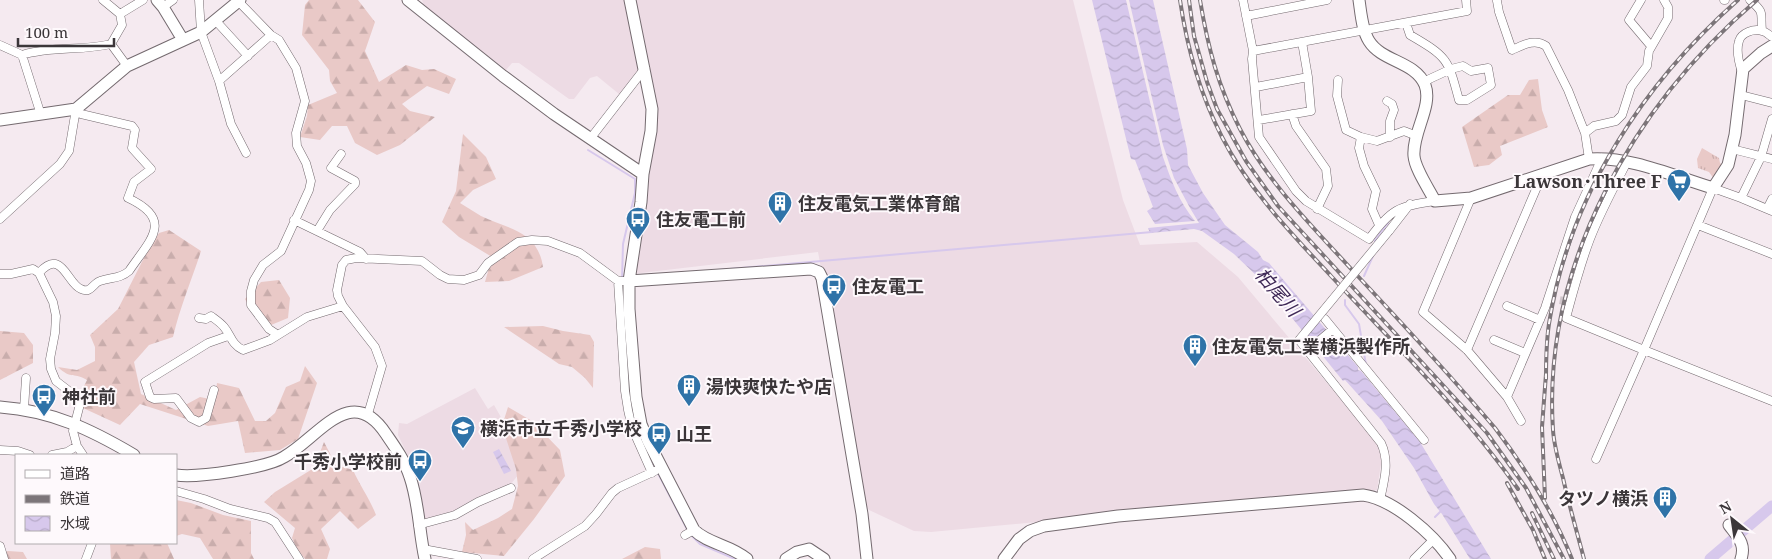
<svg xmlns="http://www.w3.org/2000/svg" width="1772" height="559" font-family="'Noto Serif','Noto Sans JP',serif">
	<defs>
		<pattern id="forest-firs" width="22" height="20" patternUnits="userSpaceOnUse" patternTransform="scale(1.25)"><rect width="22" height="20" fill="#e9c9c7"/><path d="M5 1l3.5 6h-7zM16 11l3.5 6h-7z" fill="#c9adac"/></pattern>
		<pattern id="park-tufts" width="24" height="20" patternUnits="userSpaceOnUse" patternTransform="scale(1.25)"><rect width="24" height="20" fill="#e9c9c7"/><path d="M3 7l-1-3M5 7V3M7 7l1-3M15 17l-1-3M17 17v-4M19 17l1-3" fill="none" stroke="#c9adac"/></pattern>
		<pattern id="water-waves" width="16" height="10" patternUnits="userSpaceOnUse" patternTransform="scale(1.25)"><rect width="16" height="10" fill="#d7c8ec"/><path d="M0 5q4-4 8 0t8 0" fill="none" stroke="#b9accb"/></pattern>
	</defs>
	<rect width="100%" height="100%" fill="#f5eaf0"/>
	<path fill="#eddbe4" d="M422,0H625L641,69L622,94H619L597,76L590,78L574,99H569L519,63H512L506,70L500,71L424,6Z
		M632,0H1073L1123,200L1140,245L1197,242L1238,277L1379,445L1382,457L1377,490L931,532L914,531L869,510L866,505L818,252L632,274L655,124Z
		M475,388L488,409L494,405L502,419L510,426L520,473L509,486L474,499L454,512L441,514L426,520L423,519L419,479L398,435L399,423L407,424Z"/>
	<path fill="url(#forest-firs)" d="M309,0H358L375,22L365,51L379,82L406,65L422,70L434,69L456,79L449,94L427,86L402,104L410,111L435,117L400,145L377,155L355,143L347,126H332L320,140L300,137L307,116L308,105L337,93L330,81L329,70L302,35L305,5Z
		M1538,79L1542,110L1548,127L1500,146L1502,155L1489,165L1474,167L1462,127L1508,95H1520L1529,80Z
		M463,134L486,157L496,179L473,190L460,203C467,207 474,212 481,216C508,229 538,231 543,267L509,281L485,282L492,257L459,237L442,222L456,191Z
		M169,230L201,251C192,279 180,307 173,337L149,345L134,362L141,394L176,410L200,397L215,400L217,383L239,388L255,421H266L275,413L286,387L300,381L305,366L317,383L298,439L280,450L245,453L238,421L208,426L140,404L120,425L83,408L80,394L87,380C75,372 71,380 58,367L77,370L95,361V347L90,335L118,309L147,252L159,233Z
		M279,280L290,298L288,318L271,325L253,314L245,299L261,282Z
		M543,326L563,331L590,335L594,342L593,388L585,378L572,367L559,364L504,327Z
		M0,331L24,333L33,345V363L0,380Z
		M508,407L532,421L560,450L565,476L534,519L504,556L462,552L466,535L465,522L473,530L498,518L512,509L518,486L516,469L502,426Z
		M324,442L336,465L353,470C360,486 370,499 376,515L358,529L340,511L321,529L330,549L327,559H305L297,549L292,538L295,528L264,502L275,492L314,468Z
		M176,500L191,503L223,515L251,521V553L254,559H213L200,538L182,534L176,536Z
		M110,543H167L174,559H111Z
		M645,547L660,549L661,559H622Z
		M8,551L23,552L27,559H0V554Z"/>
	<path fill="url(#park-tufts)" d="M1702,148L1719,158L1720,163L1723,166L1714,179L1709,172L1698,168L1697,159Z"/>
	<path fill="url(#water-waves)" d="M1092,0H1126L1163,157C1171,180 1179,202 1195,221L1155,224L1147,211L1153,207L1135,160L1131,159Z
		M1129,0H1153L1187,149L1188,165L1203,193L1216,212L1225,225L1258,252L1263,260L1269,263L1358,367V370L1361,371L1420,442L1491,559H1470L1442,514L1434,504L1414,468L1382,421L1345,380L1343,381L1263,282L1234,254L1202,231L1194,229L1150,233L1148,228L1199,223L1190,208L1174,178L1163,145Z
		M499,449L511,471L504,474L493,452Z"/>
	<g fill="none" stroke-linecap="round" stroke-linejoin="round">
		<path stroke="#d7c8ec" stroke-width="2" d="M588,150L635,179V193L623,244L622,280
			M1375,244V240L1388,223
			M718,270L1152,232
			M1364,276L1373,256
			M1345,300V305L1359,324L1366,365
			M624,322L630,399
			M633,414L635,424
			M649,456L688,531
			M1435,517L1442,510
			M691,535L700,544L735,559"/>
		<path stroke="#d7c8ec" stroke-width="11" d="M1710,559L1772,506"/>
		<path stroke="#d0c6cb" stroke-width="8" stroke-dasharray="8 4" stroke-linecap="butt" d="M1548,298L1570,302"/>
		<defs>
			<path id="street" d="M103,0L120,14
				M199,0L201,32L219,81L231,124L246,153
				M1243,0L1253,51L1252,59L1259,137L1296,191L1306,201L1369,239C1391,209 1398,206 1435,201
				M1641,0L1629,20L1651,46
				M1724,0H1725
				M1750,0C1766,14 1760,13 1762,30
				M238,1L271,35L279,40L296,68L305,101L296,133L297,146L306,163L311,181L309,190L281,251L263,265L254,280L251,291V305L269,329L278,335L307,317L343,306
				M1497,1L1499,12L1512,50C1523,45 1535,38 1546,46L1568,90L1585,133
				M163,7L173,0
				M1246,16L1327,0
				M216,21L248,56
				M1406,23L1410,35C1448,57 1448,59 1459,100H1467L1491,85L1488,68L1471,71L1463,66L1451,69L1423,82
				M111,44L127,66
				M0,45L22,55C51,46 82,51 111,44L122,25L120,14L143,0
				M1253,51L1467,11L1466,0
				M22,55L41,115
				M1742,72C1739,63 1736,50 1739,41C1741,33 1754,28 1762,31C1765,31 1769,35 1772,37
				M1338,80L1337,96L1346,130L1361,137L1377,141L1404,131L1417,136
				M219,81L271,35
				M1256,87L1308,77
				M1741,95L1772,103
				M1387,101L1392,104L1394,110L1390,121V137
				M1292,114L1296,126L1326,169L1328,186L1317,209
				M1259,120L1311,111L1308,77L1302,42
				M1361,137L1359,148L1364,166L1376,191L1372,209L1379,225
				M590,139L645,68
				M1732,149L1772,159
				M1589,159L1585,133L1594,126L1616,121L1622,115L1631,87L1647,66L1649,51L1668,18V7L1664,0
				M1471,198L1423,312L1467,350L1507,397L1545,308L1575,217L1602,158
				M1741,198L1761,157L1772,119
				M1767,209L1772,199
				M1772,211L1741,198L1713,188L1644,350L1772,401
				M0,219L60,164L69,151L76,109
				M294,220L360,252L366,259
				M1698,225L1772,254
				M317,231L330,210L355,184V181L331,168L341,154
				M1389,231L1410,204
				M39,273C62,247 67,284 81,289C91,294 93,283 100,281C111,277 120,279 129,271C150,240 175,220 128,198L134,182L151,169L132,148L135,130L132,126L81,114L76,109
				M0,274H11L33,269L39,273L53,302L56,316L55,333L50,359L51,369L56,381L78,398L80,404L73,431L77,446L83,455
				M618,281L625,391L628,410L632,428L652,473
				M1507,306L1540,320
				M199,318L206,319L211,316C215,319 221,323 224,327C231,335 231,344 243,350L270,340L278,335
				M1325,319L1424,440
				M1299,340L1381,443C1390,462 1384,481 1380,500
				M1494,340L1525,353
				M1467,350L1543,173
				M1307,351L1333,329
				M214,390L206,418L199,422L191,418L176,398L154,399L150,397L145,382L208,343L228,336
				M1507,397L1521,421
				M24,409L26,378
				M368,414L382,366L375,347L343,306L338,296L337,290L342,265L346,260L356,258L422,261L440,275L448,279L464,280L479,275L488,263L518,242L532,240L548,241L580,253L618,281H629
				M0,450L18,451L30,455
				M52,455L67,452L77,446
				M1596,459L1644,350L1566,318C1573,292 1580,265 1590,239C1600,213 1614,187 1627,162
				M176,491L204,499L230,509L268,518L275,522L299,559
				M418,525L455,515L478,502L511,488
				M685,535L694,530
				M0,546L4,559
				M423,549L477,559
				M86,559L92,543
				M533,559L585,526L596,514L612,493L618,488L655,471
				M1414,559L1434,539"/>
			<path id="secondary" d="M157,0L163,7L183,40
				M408,0L503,76L554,114L643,174
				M630,0L652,109L651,131L643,174L641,202L629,281V309L636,397L641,424L648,441L694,530C708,544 731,545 747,559
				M1359,0C1361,13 1362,30 1369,41C1382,62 1415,61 1425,85C1433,106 1412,133 1414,156C1415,169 1429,189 1435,201L1471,198L1589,159C1630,156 1673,176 1713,188L1728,165L1735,135L1743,69L1761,53L1772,46
				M0,120L76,109L127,66L201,32L240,0
				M629,281L811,269L819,272L822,278L862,514L867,559
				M0,407C52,411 90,429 134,455
				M176,475C197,478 267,468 284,457C318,438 351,381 386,434C395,447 405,461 410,477C419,503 419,532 425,559
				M1729,525C1738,537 1746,544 1741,559
				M786,559L797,552L809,549L824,559
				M1004,559L1019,539L1030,531L1044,526L1118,516L1363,495C1393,499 1433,534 1450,559"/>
		</defs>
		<use href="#street" stroke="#746a6f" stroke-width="9"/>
		<use href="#secondary" stroke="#746a6f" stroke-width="13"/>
		<use href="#street" stroke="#fff" stroke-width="8"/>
		<use href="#secondary" stroke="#fff" stroke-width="11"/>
		<defs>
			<path id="rail" d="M1180,0C1187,48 1200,94 1222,137C1249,190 1291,233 1331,276C1395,345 1464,412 1518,489
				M1189,0L1194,36L1207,82L1217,109L1246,161L1278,206L1487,433L1526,488L1564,559
				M1200,0C1208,48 1218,86 1240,129C1268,183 1313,227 1353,271C1401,322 1449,374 1495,428C1526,469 1553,511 1572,559
				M1546,379C1546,359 1546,338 1550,318C1571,193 1644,83 1738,0
				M1507,483L1533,530L1545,559
				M1545,498L1542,427L1546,374
				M1532,513L1554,559
				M1584,559C1577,532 1569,505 1563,478C1559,463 1554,446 1553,430C1542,264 1634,105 1757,0"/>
		</defs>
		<use href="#rail" stroke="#7c7579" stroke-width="4"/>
		<use href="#rail" stroke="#fef9fc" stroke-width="2" stroke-dasharray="5.5" stroke-linecap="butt"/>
		<defs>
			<path id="street-bridge" d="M1299,340L1389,231"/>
		</defs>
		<use href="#street-bridge" stroke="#746a6f" stroke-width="9" stroke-linecap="butt"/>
		<use href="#street-bridge" stroke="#fff" stroke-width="8"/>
	</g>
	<defs>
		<symbol id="supermarket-pin" viewBox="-11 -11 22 30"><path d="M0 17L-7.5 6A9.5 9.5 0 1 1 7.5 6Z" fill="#2f73a8" stroke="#fef9fc"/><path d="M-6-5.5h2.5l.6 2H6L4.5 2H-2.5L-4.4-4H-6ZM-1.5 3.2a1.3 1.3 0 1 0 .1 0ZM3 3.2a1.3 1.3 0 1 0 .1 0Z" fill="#fff"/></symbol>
		<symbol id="building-pin" viewBox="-11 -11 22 30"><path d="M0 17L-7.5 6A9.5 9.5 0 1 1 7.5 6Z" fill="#2f73a8" stroke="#fef9fc"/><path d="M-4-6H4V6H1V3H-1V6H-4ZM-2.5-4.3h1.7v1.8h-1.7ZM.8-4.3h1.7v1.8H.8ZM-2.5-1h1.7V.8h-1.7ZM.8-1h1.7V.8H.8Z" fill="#fff"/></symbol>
		<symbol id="bus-pin" viewBox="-11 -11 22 30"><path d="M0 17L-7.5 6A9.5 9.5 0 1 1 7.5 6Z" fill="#2f73a8" stroke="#fef9fc"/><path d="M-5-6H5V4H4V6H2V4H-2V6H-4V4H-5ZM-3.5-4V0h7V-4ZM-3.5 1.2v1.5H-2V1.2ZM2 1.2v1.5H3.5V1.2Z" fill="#fff"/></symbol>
		<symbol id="school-pin" viewBox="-11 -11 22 30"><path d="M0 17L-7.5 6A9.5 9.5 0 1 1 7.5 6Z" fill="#2f73a8" stroke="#fef9fc"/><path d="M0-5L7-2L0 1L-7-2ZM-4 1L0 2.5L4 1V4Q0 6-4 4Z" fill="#fff"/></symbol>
	</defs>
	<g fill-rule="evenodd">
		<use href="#supermarket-pin" x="1665" y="167" width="28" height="38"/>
		<use href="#building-pin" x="766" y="189" width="28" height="38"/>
		<use href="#bus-pin" x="624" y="205" width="28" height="38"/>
		<use href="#bus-pin" x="820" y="272" width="28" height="38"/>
		<use href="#building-pin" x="1181" y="332" width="28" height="38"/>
		<use href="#building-pin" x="675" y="372" width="28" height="38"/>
		<use href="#bus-pin" x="30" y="382" width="28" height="38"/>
		<use href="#school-pin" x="449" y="414" width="28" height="38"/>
		<use href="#bus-pin" x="645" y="420" width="28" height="38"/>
		<use href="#bus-pin" x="406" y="447" width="28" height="38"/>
		<use href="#building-pin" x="1651" y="484" width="28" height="38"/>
	</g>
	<g text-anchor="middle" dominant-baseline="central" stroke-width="4" stroke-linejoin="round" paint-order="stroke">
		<g font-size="18" font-weight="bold" fill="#3b3639" stroke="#fef9fc" text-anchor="start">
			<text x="1662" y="181" text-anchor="end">Lawson･Three F</text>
			<text x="798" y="203">住友電気工業体育館</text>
			<text x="656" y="219">住友電工前</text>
			<text x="852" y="286">住友電工</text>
			<text x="1212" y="346">住友電気工業横浜製作所</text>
			<text x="706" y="386">湯快爽快たや店</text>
			<text x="62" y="396">神社前</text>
			<text x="480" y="428">横浜市立千秀小学校</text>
			<text x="676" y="434">山王</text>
			<text x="402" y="461" text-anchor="end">千秀小学校前</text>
			<text x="1648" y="498" text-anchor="end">タツノ横浜</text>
		</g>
		<g font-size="19" font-style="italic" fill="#3e2856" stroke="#fef9fc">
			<text transform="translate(1278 292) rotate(49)">柏尾川</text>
		</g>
	</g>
	<rect x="15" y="454" width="162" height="90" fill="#fef9fc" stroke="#b0abae"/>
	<rect x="25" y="470" width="25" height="8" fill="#ffffff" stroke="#b0abae"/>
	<text x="60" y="479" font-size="15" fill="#3b3639">道路</text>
	<rect x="25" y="495" width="25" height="8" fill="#7c7579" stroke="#b0abae"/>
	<text x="60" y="504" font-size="15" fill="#3b3639">鉄道</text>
	<rect x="25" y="516" width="25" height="15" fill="url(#water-waves)" stroke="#b0abae"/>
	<text x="60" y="529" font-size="15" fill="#3b3639">水域</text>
	<g transform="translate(1732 519) rotate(330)" stroke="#fef9fc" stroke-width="4" paint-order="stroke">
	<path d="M0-4L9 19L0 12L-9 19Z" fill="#3b3639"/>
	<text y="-8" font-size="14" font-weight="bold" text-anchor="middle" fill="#3b3639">N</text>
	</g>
	<path d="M18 38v8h96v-8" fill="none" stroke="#3b3639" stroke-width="2.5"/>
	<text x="25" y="38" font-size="15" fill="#3b3639" stroke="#fef9fc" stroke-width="4" paint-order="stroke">100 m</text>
</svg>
